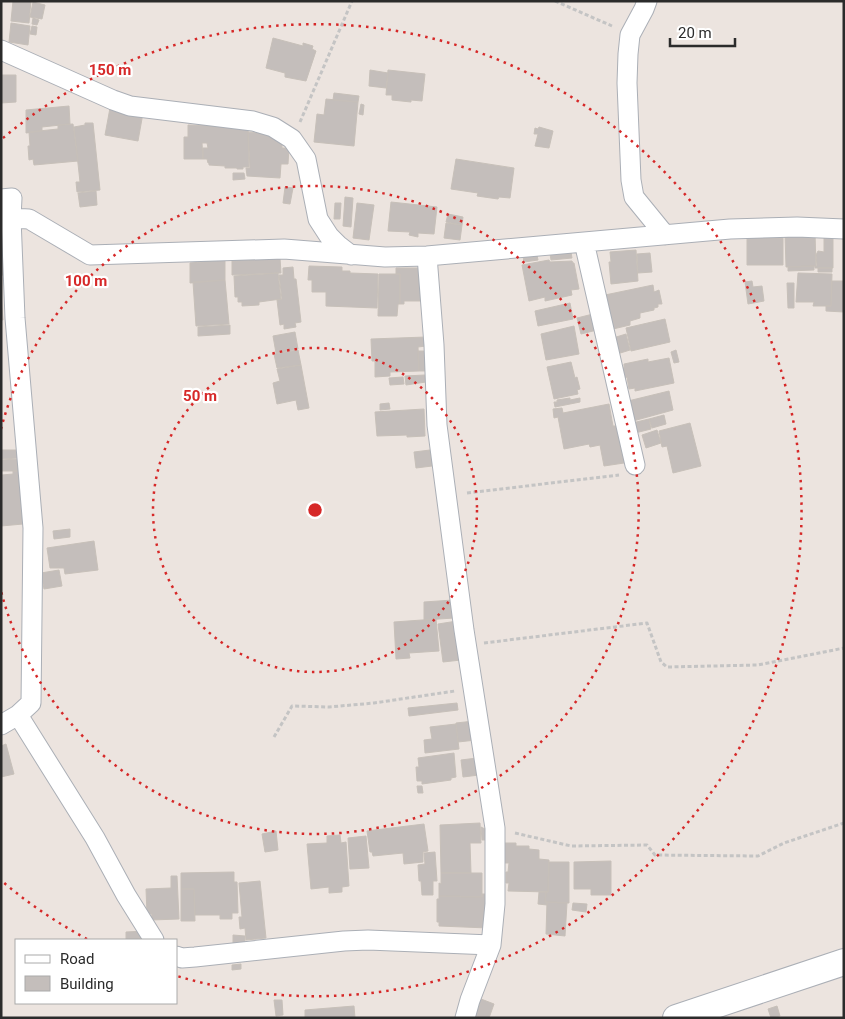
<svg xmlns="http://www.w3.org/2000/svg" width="845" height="1019" font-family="Roboto,sans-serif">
	<rect width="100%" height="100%" fill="#ece4df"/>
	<path fill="#c4bebb" stroke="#c7c0b9" d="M13,1H31L29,23L11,21Z
		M33,2L45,5L42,19L30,17Z
		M33,18L39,20L37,25L32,24Z
		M11,23L30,26L28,45L9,42Z
		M32,26L37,27L36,35L30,34Z
		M273,38L303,46V43L313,46L312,49L316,51L306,81L285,77V73L266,68Z
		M370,70L388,73L386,88L369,86Z
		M388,70L425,74L422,101L411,100V102L392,100V95H386Z
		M1,75H16V102L1,103Z
		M334,93L359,96L358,102L333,100Z
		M326,99L358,102L354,146L314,142L317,114L324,115Z
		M361,104L364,105L363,115L359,114Z
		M69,106L70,124L42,127V131L26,133V110Z
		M110,108L143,113L138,141L105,135Z
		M85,123H93L100,190L77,192L76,182H80L74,127L85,125Z
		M73,124L78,161L34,165L33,159L29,160L28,146H30L29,132L58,129V125Z
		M188,125L248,127L249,167H243V169H237V168H225V166L209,165V163H208L207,159H203V148H208L207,143H202L203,159H184V137H188Z
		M539,127L553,131L549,148L535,146L538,134H534L535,128L538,129Z
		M248,132L268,133L269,137H277V141H282V148H289L288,164H281L280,178L247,176L246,168H250Z
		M456,159L514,168L510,198L499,197L498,199L477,196L478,193L451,189Z
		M233,173H244L245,179L233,180Z
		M285,187L293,188L290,204L283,203Z
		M96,191L97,205L80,207L78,193Z
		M345,197L353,198L351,227L343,226Z
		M391,202L437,207L434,234L418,233V237L409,235L410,232L388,231Z
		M335,203H341L340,219H334Z
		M357,203L374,205L369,240L353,238Z
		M448,214L463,217L462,225L446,222Z
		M446,223L462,225L460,240L444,238Z
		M815,233L816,266L786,267L785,234Z
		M824,235H833V268H815V266H817L816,255L818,251L824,252Z
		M1,238L3,275H1Z
		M747,238H783V265H747Z
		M636,250L638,281L611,284L609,262H611L610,252Z
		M571,252L572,258L551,260L550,254Z
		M650,253L652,272L638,273L637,254Z
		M537,255L538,260L524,262L523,256Z
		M280,258L281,273L232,275V261Z
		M225,260V280L190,283V263Z
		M549,260L550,262L572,261L573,263H574L579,289L571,290L572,295L545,301V297L529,301L522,265Z
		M309,266L342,267V271H350V273L378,274L377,308L326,306V292H312V280H308Z
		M814,266V270L788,271V267Z
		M293,267L294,279H296L301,322L295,323L296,327L284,329V324L280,325L277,300L282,299L279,275H283V268Z
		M396,268H421V301H404V304H400V274H396Z
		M818,268H832V272H818Z
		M278,273L281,299L259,302V305L242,306V302H238V297H235L234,276Z
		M798,273L832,274L831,306H813L814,302H796Z
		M379,274H400V304H398L397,316H378Z
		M225,280L229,324L196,326L193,282Z
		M752,281L753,287L762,286L764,301L748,304L745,282Z
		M832,281H844V312L826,311V306H831Z
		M787,283H794V308H788Z
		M653,285L654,292L659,290L662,304H658V307L654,308V310L640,313V318L630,321V325L613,329L605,295Z
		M1,295L3,320H1Z
		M570,303L573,319L538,326L535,311Z
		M593,314L597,330L581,334L577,318Z
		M665,319L670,342L631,351L626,328Z
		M230,325V334L198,336V327Z
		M574,326L579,354L546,360L541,334Z
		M295,332L298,349L276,353L273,336Z
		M626,334L630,350L617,354L613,338Z
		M426,337V346L418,347L419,371L390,372V376L375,377V361H372L371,339Z
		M298,350L301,365L277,368L274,354Z
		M676,350L679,362L674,363L671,352Z
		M418,351H428L429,371H419Z
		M669,358L674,383L635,391V388L629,389L627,377L624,378L622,368H624V364L648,359V362Z
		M571,362L575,378L577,377L580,389L577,390L578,394L554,399L547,367Z
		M301,365L309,408L298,410L296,400L277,404L273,383L280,381L277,369Z
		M425,375L426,382L406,385L405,376Z
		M403,377L404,384L390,385L389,378Z
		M669,391L673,410L633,421L628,401Z
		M570,398V400L580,398V402L555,407L554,402H557V400Z
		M389,403L390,409L380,410V404Z
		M609,404L613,426H616L624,463L604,466L600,445L590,447L589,444L564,449L558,417L554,418L553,409L562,408L563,413Z
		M424,409L425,436L407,437V435L377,436L375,412Z
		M664,415L666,424L652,428L649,419Z
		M649,419L651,429L635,433L632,423Z
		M690,423L701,466L673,473L667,446L662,447L659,431Z
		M657,430L661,443L646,448L642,435Z
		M2,450H18V458L2,459Z
		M430,450L432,466L416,468L414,452Z
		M18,459L19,471H2L1,460Z
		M13,471H19L23,524L1,526V495H2V475L13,474Z
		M70,529V537L54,539L53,531Z
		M94,541L98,570L65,574L64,568H50L47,548Z
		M59,570L62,586L44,589L41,573Z
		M453,600L454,618L424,620V602Z
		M436,619L439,651L409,653L410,658L396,659L394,622Z
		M457,621L461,660L443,662L438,624Z
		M457,703L458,710L409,716L408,708Z
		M474,721L476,740L458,742L456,724V723Z
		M456,724L459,749L425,753L424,740L432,739L430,727Z
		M6,744L14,774L1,777V746Z
		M454,753L456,777L451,778V780L422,784V781H417L416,767H419L418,758Z
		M477,758L479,775L463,777L461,760Z
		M417,786H422L423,793H418Z
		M480,823L481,843H470L471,873H441L440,825Z
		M424,824L428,851L423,852V862L404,864L403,853L373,856L372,852H370L367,831Z
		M481,827L487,830V840H482Z
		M276,831L278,850L265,852L262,834Z
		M340,835L341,843L346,842L349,886L342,887V892L329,893V887L311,889L307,844L327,843V836Z
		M366,836L369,868L350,869L348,838Z
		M504,843H516V846H529V849L539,850V859L549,860L548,892L508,891L509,883H506V872H508L509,863H505V847H504Z
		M435,852L437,881H433V895H422L421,881H419L418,865L425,864L424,853Z
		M611,861V895H591V889H574V862Z
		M549,862H569V903L545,902L546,892H548Z
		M234,872V882H237L238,913H232V919H220V915H195L194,889H181V873Z
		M441,873H482V897L439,896V883L441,884Z
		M171,876H177L179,919L151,920L152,914H147L146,889L171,888Z
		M260,881L266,938L246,940L245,928L240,929L239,917H242L239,883Z
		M181,889H194L195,921H181Z
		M539,892H546L545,902H547V905L538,904Z
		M482,894H488V928L439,926V922H437V899H439V896L482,897Z
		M547,902L567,903L565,936L546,934Z
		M573,903L587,904L586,912L572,910Z
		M146,931V940H126V932Z
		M233,935L245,936V944L233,945Z
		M241,964V969L232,970V965Z
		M481,999L494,1004L489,1018H480L475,1016Z
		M274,1000H282L283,1015L276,1016Z
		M354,1006L355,1018H305V1010Z
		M777,1006L780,1016L771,1018L768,1009Z"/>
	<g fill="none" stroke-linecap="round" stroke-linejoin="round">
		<defs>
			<path id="street" d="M647,1L644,9L630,35L628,54L627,83L631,180L634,197L665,235
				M1,50L113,100L130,106L253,121L273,127L292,139L306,159L318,219L329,236L338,245L351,255
				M1,199L12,198L11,218L15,318L33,528L31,703L18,715L95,838L126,895L154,940
				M11,218L29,219L90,255L284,249L385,257L427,256L730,229L797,227L844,229
				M584,242L635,465
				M427,256L434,345L437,425L464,630L495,828V904L491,945L470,1000L465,1018
				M1,725L18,715
				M176,956L182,958L195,957L344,941L368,940L491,945"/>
			<path id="secondary" d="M676,1018L844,962"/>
		</defs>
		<use href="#street" stroke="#abafb6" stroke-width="21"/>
		<use href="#secondary" stroke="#abafb6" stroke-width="28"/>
		<path stroke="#c4c4c4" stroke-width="3" stroke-dasharray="4 2.5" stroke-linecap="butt" d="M555,1L612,26
			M300,122L352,1
			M467,493L619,475
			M484,643L647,623L661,662L667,667L758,665L844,648
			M274,737L292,706L329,707L374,703L455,691
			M515,833L571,846L647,845L655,855L758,856L784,843L844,823"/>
		<use href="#street" stroke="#fff" stroke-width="19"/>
		<use href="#secondary" stroke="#fff" stroke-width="26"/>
	</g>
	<g fill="none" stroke="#d62828" stroke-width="2.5" stroke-dasharray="2.5 5">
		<circle cx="315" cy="510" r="162"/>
		<path d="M1 429A324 324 0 1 1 1 591"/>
		<path d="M87 939A486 486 0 0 1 3 882M3 138A486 486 0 1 1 177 976"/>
	</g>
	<circle cx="315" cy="510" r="8" fill="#d62828" stroke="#fff" stroke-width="2.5"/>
	<g font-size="15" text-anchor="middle" font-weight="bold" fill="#d62828" stroke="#fff" stroke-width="4.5" stroke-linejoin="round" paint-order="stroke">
		<text x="110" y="75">150 m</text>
		<text x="86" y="286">100 m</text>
		<text x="200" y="401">50 m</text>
	</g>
	<rect width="845" height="1019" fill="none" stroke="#2b2b2b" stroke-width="5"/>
	<rect x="15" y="939" width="162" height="65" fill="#ffffff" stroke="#aaaaaa"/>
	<rect x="25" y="955" width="25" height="8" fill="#ffffff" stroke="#aaaaaa"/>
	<text x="60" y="964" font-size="15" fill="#2b2b2b">Road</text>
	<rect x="25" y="976" width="25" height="15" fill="#c4bebb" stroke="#aaaaaa"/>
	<text x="60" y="989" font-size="15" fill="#2b2b2b">Building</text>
	<path d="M670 38v8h65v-8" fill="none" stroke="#2b2b2b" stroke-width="2.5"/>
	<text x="678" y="38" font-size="15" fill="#2b2b2b" stroke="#ffffff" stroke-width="4" paint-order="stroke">20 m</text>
</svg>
